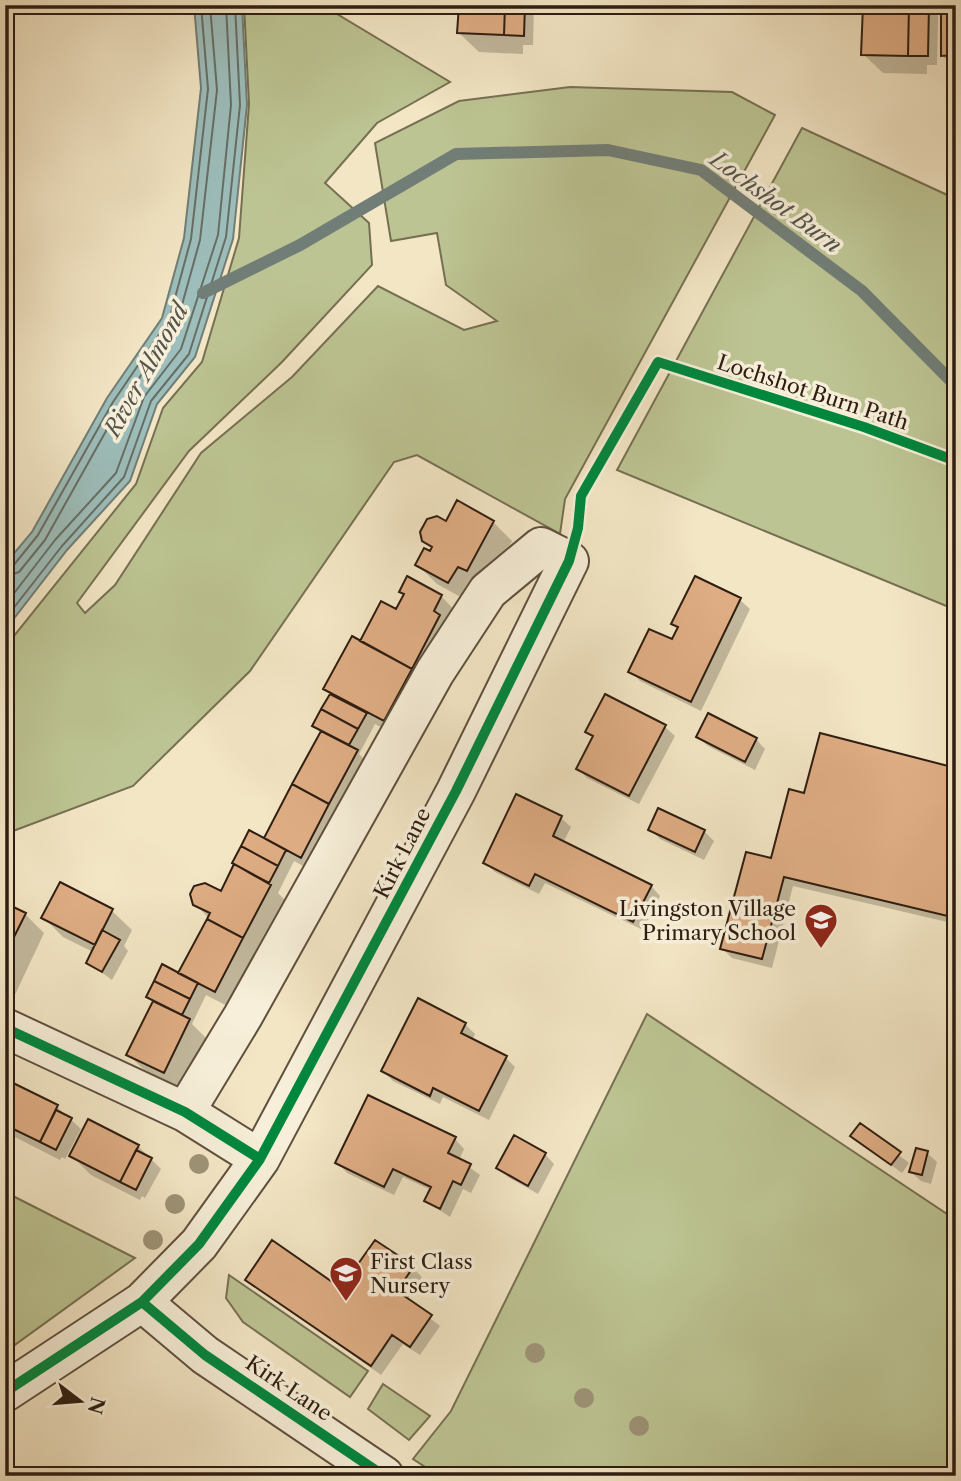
<svg xmlns="http://www.w3.org/2000/svg" width="961" height="1481" font-family="'Libre Caslon Text',serif">
	<rect width="100%" height="100%" fill="#f3e6c5"/>
	<filter id="stains"><feTurbulence type="fractalNoise" baseFrequency=".00286" numOctaves="4"/><feColorMatrix values="0 0 0 0 .2 0 0 0 0 .09 0 0 0 0 .02 0 0 0 .5 -.17"/></filter>
	<radialGradient id="worn" r=".72"><stop offset=".6" stop-color="#630" stop-opacity="0"/><stop offset="1" stop-color="#630" stop-opacity=".3"/></radialGradient>
	<path fill="#bdc493" stroke="#767052" stroke-width="2" d="M244,5H322L450,82L377,123L325,183L369,223L372,265L282,362L189,451L77,603L85,613L115,585L201,453L292,377L378,286L464,330L497,321L446,285L437,233L391,241L375,143L459,101L570,87L732,92L775,115L565,499L560,534L417,455L394,462L250,671L133,786L5,834V647L136,484L163,408L202,362L239,238L249,104Z
		M802,128L956,199V610L617,470Z
		M647,1014L956,1220V1476H439L413,1459L451,1411Z
		M5,1192L135,1258L5,1352Z
		M229,1275L368,1371L350,1397L243,1322L226,1298Z
		M383,1384L430,1416L409,1440L368,1409Z"/>
	<path fill="#9dbebb" stroke="#717e77" stroke-width="2" d="M194,5H242L247,105L233,239L195,357L157,404L130,481L67,550L5,630V564L32,532L107,398L162,318L184,238L201,88Z"/>
	<path fill="#0003" d="M460,5H534L533,45H523V54L479,52L459,33Z
		M928,6L938,16L937,65H927V74L883,73L863,54Z
		M956,6V64L952,65L942,55Z
		M493,522L512,541L486,589L468,601L437,584L417,564L433,549L424,541L447,523Z
		M401,592L441,596L460,616L404,739L375,724L359,754L376,771L321,876L294,861L278,893L290,905L235,1010L206,995L192,1024L208,1040L184,1091L148,1074L128,1054L154,1002L148,997L179,975L209,918L195,904L222,893L236,865L272,843L266,838L321,733L314,726L331,694L325,688L361,643L396,611L405,595Z
		M740,600L750,609L701,711L640,681L630,671L672,641L679,629L674,623Z
		M665,727L675,736L639,804L587,778L578,768L594,738L588,732Z
		M698,737L756,739L765,749L755,770L708,746Z
		M956,770V924L793,886L772,968L732,958L722,948L805,795Z
		M561,818L571,827L563,843L651,886L660,896L643,930L545,883L539,894L495,872L485,863Z
		M650,829L704,831L714,841L704,860L660,839Z
		M61,884L112,911L132,930L124,946L128,951L112,980L88,962L93,952L63,937L43,917Z
		M5,905L25,914L44,933L13,999L5,995Z
		M419,1000L465,1024L475,1034L472,1041L506,1058L515,1067L489,1120L443,1097L440,1104L393,1081L383,1071Z
		M5,1081L57,1107L81,1129L65,1159L62,1157L60,1160L5,1132Z
		M860,1125L909,1163L902,1173L852,1136Z
		M455,1139L464,1149L459,1160L480,1175L471,1193L463,1189L450,1217L426,1201L431,1190L403,1177L394,1195L347,1173L338,1163Z
		M138,1146L161,1169L145,1198L142,1196L140,1200L91,1175L72,1156Z
		M927,1153L937,1162L931,1184L921,1181L911,1172Z
		M545,1154L554,1164L538,1194L508,1177L498,1168Z
		M413,1268L422,1277L407,1300L440,1326L420,1355L403,1344L381,1375L247,1280L342,1290Z"/>
	<g fill="none" stroke-linecap="round" stroke-linejoin="round">
		<path stroke="#666e66" stroke-width="2" d="M5,568L13,566L38,535L113,402L169,320L191,239L208,89L201,5
			M5,577L19,572L45,540L120,406L177,323L200,240L217,90L210,5
			M5,605L55,540L116,473L144,397L181,349L218,235L231,105L226,5
			M5,619L62,546L124,477L151,401L189,354L226,237L240,105L235,5"/>
		<path stroke="#717e77" stroke-width="12" d="M203,293L300,245L456,154L608,150L701,170L862,291L956,386"/>
	</g>
	<path fill="#dfad84" stroke="#2e1d11" stroke-width="2" d="M459,5H505L504,35L457,33Z
		M505,5H525L524,36L504,35Z
		M863,5H909L908,56L861,55Z
		M909,5H929L928,56H908Z
		M941,5H956V55L941,56Z
		M457,500L494,521L467,571L458,567L448,583L415,565L424,548L430,551L432,547L422,541L420,532L427,519L437,516L446,521Z
		M407,576L442,595L434,611L440,615L412,669L360,641L381,601L396,609L404,594L399,592Z
		M695,576L741,598L691,702L628,672L649,629L672,639L678,627L671,624Z
		M352,636L412,669L384,721L323,689Z
		M330,694L367,713L358,729L321,709Z
		M605,694L666,725L629,796L576,769L593,736L585,732Z
		M321,709L358,729L349,745L312,726Z
		M708,713L757,738L745,762L696,737Z
		M321,731L358,750L329,804L292,784Z
		M820,733L956,768V918L784,877L762,959L720,949L746,852L771,858L789,789L804,793Z
		M292,784L329,804L301,858L264,838Z
		M516,794L562,816L553,836L652,885L633,922L535,874L529,886L483,863Z
		M658,808L705,830L695,852L648,830Z
		M249,830L286,850L278,866L241,846Z
		M241,846L278,866L269,883L232,863Z
		M234,864L271,885L243,938L207,919L210,913L193,905L190,894L194,886L205,883L221,891Z
		M60,882L113,909L95,945L41,918Z
		M5,903L26,913L5,955Z
		M207,919L243,938L215,992L178,973Z
		M102,930L120,940L102,972L86,963Z
		M162,964L198,983L190,999L154,981Z
		M154,981L190,999L182,1015L146,997Z
		M418,998L466,1023L461,1033L507,1056L479,1111L433,1088L430,1096L381,1071Z
		M153,1001L190,1019L164,1073L126,1055Z
		M5,1079L58,1105L40,1142L5,1125Z
		M368,1095L456,1137L448,1153L471,1164L461,1185L453,1181L440,1209L424,1201L431,1187L393,1169L384,1187L335,1163Z
		M56,1110L72,1118L56,1150L40,1142Z
		M88,1119L139,1145L120,1182L69,1156Z
		M860,1123L901,1152L891,1165L850,1136Z
		M514,1135L546,1153L528,1186L496,1168Z
		M916,1148L928,1151L922,1175L909,1172Z
		M136,1150L152,1158L136,1190L120,1182Z
		M272,1240L341,1288L375,1240L414,1266L397,1291L432,1315L410,1347L392,1335L371,1366L245,1280Z"/>
	<g fill="none" stroke-linecap="round" stroke-linejoin="round">
		<defs>
			<path id="minor" d="M5,1028L185,1112L260,1159
				M142,1302L205,1355L384,1476
				M5,1392L142,1302L199,1244L260,1159L456,791L569,561L541,547L488,591L435,672L243,1016L185,1112"/>
		</defs>
		<use href="#minor" stroke="#5f4f3e" stroke-width="42"/>
		<use href="#minor" stroke="#f7efd9" stroke-width="38"/>
		<defs>
			<path id="cycleway" d="M5,1028L185,1112L260,1159
				M142,1302L205,1355L384,1476
				M5,1392L142,1302L199,1244L260,1159L456,791L569,561L578,528L581,496L658,362L864,427L956,461"/>
		</defs>
		<use href="#cycleway" stroke="#f7efd9" stroke-width="15"/>
		<use href="#cycleway" stroke="#00873e" stroke-width="10"/>
	</g>
	<g fill="#9e9377">
		<circle cx="199" cy="1164" r="10"/>
		<circle cx="175" cy="1204" r="10"/>
		<circle cx="153" cy="1240" r="10"/>
		<circle cx="535" cy="1353" r="10"/>
		<circle cx="584" cy="1398" r="10"/>
		<circle cx="639" cy="1426" r="10"/>
	</g>
	<defs>
		<symbol id="school-pin" viewBox="-11 -11 22 30"><path d="M0 17L-7.5 6A9.5 9.5 0 1 1 7.5 6Z" fill="#8f2418" stroke="#f7efd9"/><path d="M0-5L7-2L0 1L-7-2ZM-4 1L0 2.5L4 1V4Q0 6-4 4Z" fill="#fff"/></symbol>
	</defs>
	<g fill-rule="evenodd">
		<use href="#school-pin" x="802" y="901" width="38" height="52"/>
		<use href="#school-pin" x="327" y="1254" width="38" height="52"/>
	</g>
	<g text-anchor="middle" dominant-baseline="central" stroke-width="7" stroke-linejoin="round" paint-order="stroke">
		<g font-size="21" fill="#2e1d11" stroke="#f7efd9">
			<text transform="translate(813 392) rotate(18)">Lochshot Burn Path</text>
			<text transform="translate(402 853) rotate(-63)">Kirk Lane</text>
			<text transform="translate(289 1388) rotate(34)">Kirk Lane</text>
		</g>
		<g font-size="21" fill="#2e1d11" stroke="#f7efd9" text-anchor="end">
			<text x="796" y="908">Livingston Village<tspan x="796" dy="24">Primary School</tspan></text>
			<text x="370" y="1261" text-anchor="start">First Class<tspan x="370" dy="24">Nursery</tspan></text>
		</g>
		<g font-size="23" font-style="italic" fill="#55554c" stroke="#f7efd9">
			<text transform="translate(776 202) rotate(36)">Lochshot Burn</text>
			<text transform="translate(146 370) rotate(-61)">River Almond</text>
		</g>
	</g>
	<rect width="961" height="1481" fill="none" stroke="#f3e6c5" stroke-width="28"/>
	<rect x="7" y="7" width="947" height="1467" fill="none" stroke="#2e1d11" stroke-width="3.5"/>
	<rect x="14" y="14" width="933" height="1453" fill="none" stroke="#2e1d11" stroke-width="2"/>
	<g transform="translate(80 1401) rotate(106)" stroke="#f7efd9" stroke-width="5" paint-order="stroke">
	<path d="M0-5L12 26L0 18L-12 26Z" fill="#2e1d11"/>
	<text y="-10" font-size="19" font-weight="bold" text-anchor="middle" fill="#2e1d11">N</text>
	</g>
	<rect width="100%" height="100%" filter="url(#stains)"/>
	<rect width="100%" height="100%" fill="url(#worn)"/>
</svg>
